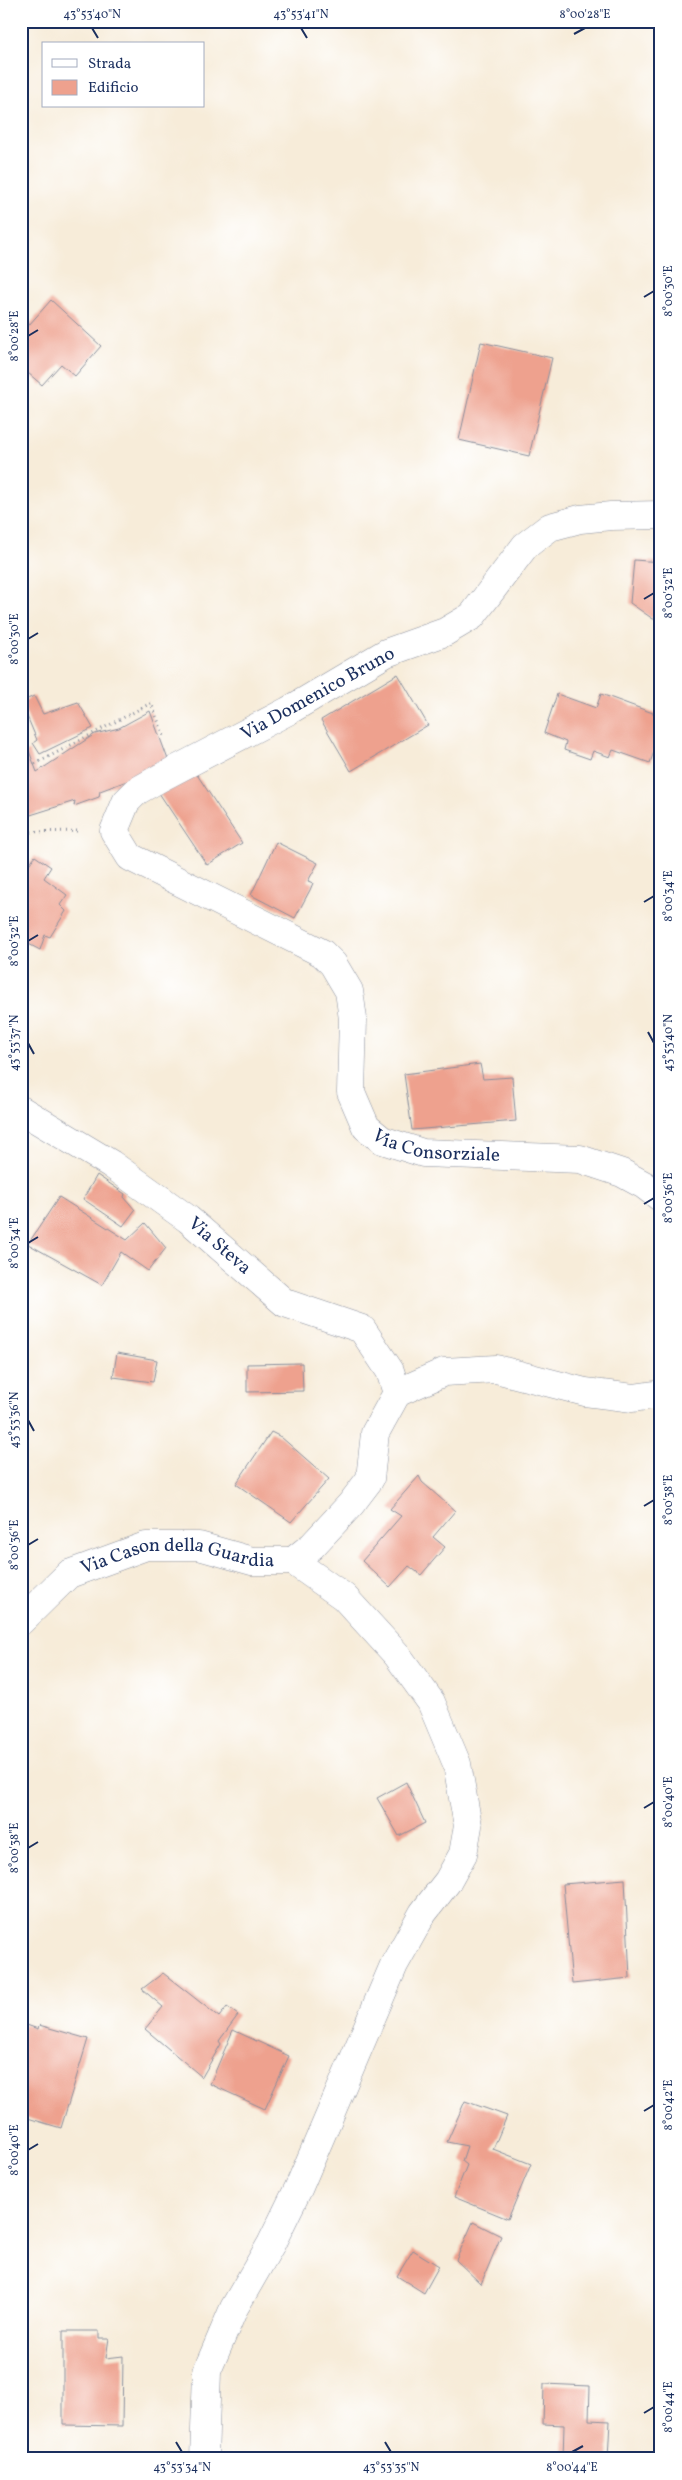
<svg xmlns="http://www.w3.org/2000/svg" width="682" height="2480" font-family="Vollkorn,serif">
	<rect width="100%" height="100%" fill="#fff"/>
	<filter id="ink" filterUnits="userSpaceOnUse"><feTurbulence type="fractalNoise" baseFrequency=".02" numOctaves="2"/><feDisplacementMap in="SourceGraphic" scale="10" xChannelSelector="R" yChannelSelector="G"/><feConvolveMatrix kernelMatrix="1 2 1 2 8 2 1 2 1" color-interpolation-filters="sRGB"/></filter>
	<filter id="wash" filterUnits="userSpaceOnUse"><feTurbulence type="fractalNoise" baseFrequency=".0096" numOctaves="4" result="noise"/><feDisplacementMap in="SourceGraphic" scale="20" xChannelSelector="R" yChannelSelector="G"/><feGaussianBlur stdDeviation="1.12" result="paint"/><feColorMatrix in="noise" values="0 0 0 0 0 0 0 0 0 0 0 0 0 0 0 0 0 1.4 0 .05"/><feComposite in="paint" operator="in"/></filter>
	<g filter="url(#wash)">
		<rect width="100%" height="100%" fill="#f7ecd9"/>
		<g id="blocks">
			<path fill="#eea18e" d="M51,300L101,346L75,376L61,364L42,385L21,367V334Z
				M481,342L552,358L529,456L459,440Z
				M634,560L661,562V619H653L630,603Z
				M398,674L428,725L351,771L321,720Z
				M557,694L596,708L601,694L661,716V732L650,763L613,750L610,757L593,751L590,759L564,750L566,742L544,733Z
				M34,696L43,714L78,702L93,728L40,754L33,743L37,740L21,702Z
				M150,711L170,765L100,791L99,797L74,806L75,801L21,818V754L29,751L37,772L95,734L119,728Z
				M192,767L242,843L207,865L157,790Z
				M276,842L318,863L308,881L313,883L310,890L295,918L251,895Z
				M35,856L51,867L44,878L67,895L60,905L66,911L50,937L45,935L40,950L21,940V863L27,867Z
				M480,1064L483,1079L512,1077L516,1121L412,1130L404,1074Z
				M97,1175L125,1194L124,1197L135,1210L123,1226L83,1199Z
				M59,1197L127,1240L145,1223L166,1248L148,1271L121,1252L102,1285L28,1244Z
				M117,1353L157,1360L153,1382L113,1377Z
				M302,1363L303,1391L247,1392V1364Z
				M271,1432L281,1437L329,1479L291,1522L236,1484Z
				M419,1476L422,1482L455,1511L433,1537L445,1547L421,1575L409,1566L390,1587L362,1561L401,1516L390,1509Z
				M406,1782L425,1823L399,1836L377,1798Z
				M625,1879L630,1978L572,1984L563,1884Z
				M163,1973L219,2017L227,2007L238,2015L219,2041L221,2044L202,2077L145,2029L163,2007L142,1989Z
				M21,2023L38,2029L39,2025L88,2039L61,2128L21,2116Z
				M233,2030L289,2056L265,2109L210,2084Z
				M465,2101L507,2116L493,2149L531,2164L508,2219L454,2197L467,2165L462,2161L467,2146L447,2142Z
				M473,2222L501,2236L481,2284L456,2260Z
				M413,2250L439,2266L424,2293L397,2276Z
				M63,2331H99V2338H109L106,2358L123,2356L122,2426L63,2425Z
				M544,2384L590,2386L589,2420L610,2421L608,2459H563L564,2425L543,2424Z"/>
		</g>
	</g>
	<g filter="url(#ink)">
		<use href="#blocks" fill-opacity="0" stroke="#898e9c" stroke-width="1"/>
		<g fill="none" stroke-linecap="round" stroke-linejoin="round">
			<defs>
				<g id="minor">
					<path id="s1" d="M661,515L611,516L580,519L550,527L525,546L472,616L445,632L386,653L288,711L160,778L137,791L126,802L114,831L130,857L322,953L333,964L349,991L353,1019L351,1092L366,1127L382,1140L423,1153L580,1159L622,1173L644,1185L661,1198"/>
					<path id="s2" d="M21,1110L111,1164L188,1219L285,1303L362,1329L390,1371L397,1393"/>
					<path d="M397,1393L444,1372L496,1369L585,1392L633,1398L661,1394"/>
					<path d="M293,1561L312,1546L351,1504L370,1479L375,1433L397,1393"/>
					<path id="s3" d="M21,1621L69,1574L146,1546H199L252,1561H293"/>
					<path d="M204,2459L207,2371L234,2308L271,2244L299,2187L394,1965L423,1913L448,1881L463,1854L468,1826L457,1764L431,1702L397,1655L344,1597L293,1561"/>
				</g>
			</defs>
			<use href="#minor" stroke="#898e9c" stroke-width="29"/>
			<path stroke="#898e9c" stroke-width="3" stroke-dasharray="1 4" stroke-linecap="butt" d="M35,764L151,703L164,736
				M21,832L81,831"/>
			<use href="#minor" stroke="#fff" stroke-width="28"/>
		</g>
	</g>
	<path fill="none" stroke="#1b2f5e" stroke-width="2" d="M92,28L98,38M301,28L307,38M574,34L585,28M644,297L654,291M28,336L38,330M644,599L654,593M28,639L38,633M644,902L654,896M28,941L38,935M648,1032L654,1043M28,1043L34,1054M644,1204L654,1198M28,1243L38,1237M28,1420L34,1431M644,1506L654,1500M28,1545L38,1539M644,1808L654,1802M28,1848L38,1842M644,2111L654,2105M28,2150L38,2144M644,2413L654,2407M176,2442L182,2452M385,2442L391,2452M572,2452L583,2446"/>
	<g text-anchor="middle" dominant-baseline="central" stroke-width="4.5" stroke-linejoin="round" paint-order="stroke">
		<g font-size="19" fill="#1b2f5e" stroke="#fff">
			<text transform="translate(318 694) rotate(-29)">Via Domenico Bruno</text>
			<text stroke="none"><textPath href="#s1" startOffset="1164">Via Consorziale</textPath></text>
			<text stroke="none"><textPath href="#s2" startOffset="241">Via Steva</textPath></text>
			<text stroke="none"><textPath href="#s3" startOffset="180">Via Cason della Guardia</textPath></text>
		</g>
	</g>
	<rect width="682" height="2480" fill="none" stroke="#fff" stroke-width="55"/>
	<rect x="42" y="42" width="162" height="65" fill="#ffffff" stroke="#a4acbf"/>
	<rect x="52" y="59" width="25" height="8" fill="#ffffff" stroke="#a4acbf"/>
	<text x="88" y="68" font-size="15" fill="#1b2f5e">Strada</text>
	<rect x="52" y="80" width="25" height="15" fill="#eea18e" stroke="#a4acbf"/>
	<text x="88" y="92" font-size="15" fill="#1b2f5e">Edificio</text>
	<rect x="28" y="28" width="626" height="2424" fill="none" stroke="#1b2f5e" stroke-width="2"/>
	<g font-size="12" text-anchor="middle" fill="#1b2f5e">
		<text x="92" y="18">43°53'40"N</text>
		<text x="301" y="18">43°53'41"N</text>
		<text x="585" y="18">8°00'28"E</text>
		<text transform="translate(668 291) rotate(-90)" y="4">8°00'30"E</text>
		<text transform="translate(14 336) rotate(-90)" y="4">8°00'28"E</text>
		<text transform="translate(668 593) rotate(-90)" y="4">8°00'32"E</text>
		<text transform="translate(14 639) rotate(-90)" y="4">8°00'30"E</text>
		<text transform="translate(668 896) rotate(-90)" y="4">8°00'34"E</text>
		<text transform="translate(14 941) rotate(-90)" y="4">8°00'32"E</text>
		<text transform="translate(14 1043) rotate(-90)" y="4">43°53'37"N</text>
		<text transform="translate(668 1043) rotate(-90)" y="4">43°53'40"N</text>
		<text transform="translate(668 1198) rotate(-90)" y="4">8°00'36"E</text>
		<text transform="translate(14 1243) rotate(-90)" y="4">8°00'34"E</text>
		<text transform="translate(14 1420) rotate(-90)" y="4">43°53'36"N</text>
		<text transform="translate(668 1500) rotate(-90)" y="4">8°00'38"E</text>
		<text transform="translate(14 1545) rotate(-90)" y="4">8°00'36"E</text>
		<text transform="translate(668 1802) rotate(-90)" y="4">8°00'40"E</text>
		<text transform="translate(14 1848) rotate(-90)" y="4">8°00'38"E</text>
		<text transform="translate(668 2105) rotate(-90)" y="4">8°00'42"E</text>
		<text transform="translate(14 2150) rotate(-90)" y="4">8°00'40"E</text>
		<text transform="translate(668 2407) rotate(-90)" y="4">8°00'44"E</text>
		<text x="182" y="2471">43°53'34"N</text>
		<text x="391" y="2471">43°53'35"N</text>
		<text x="572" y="2471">8°00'44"E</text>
	</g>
</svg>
